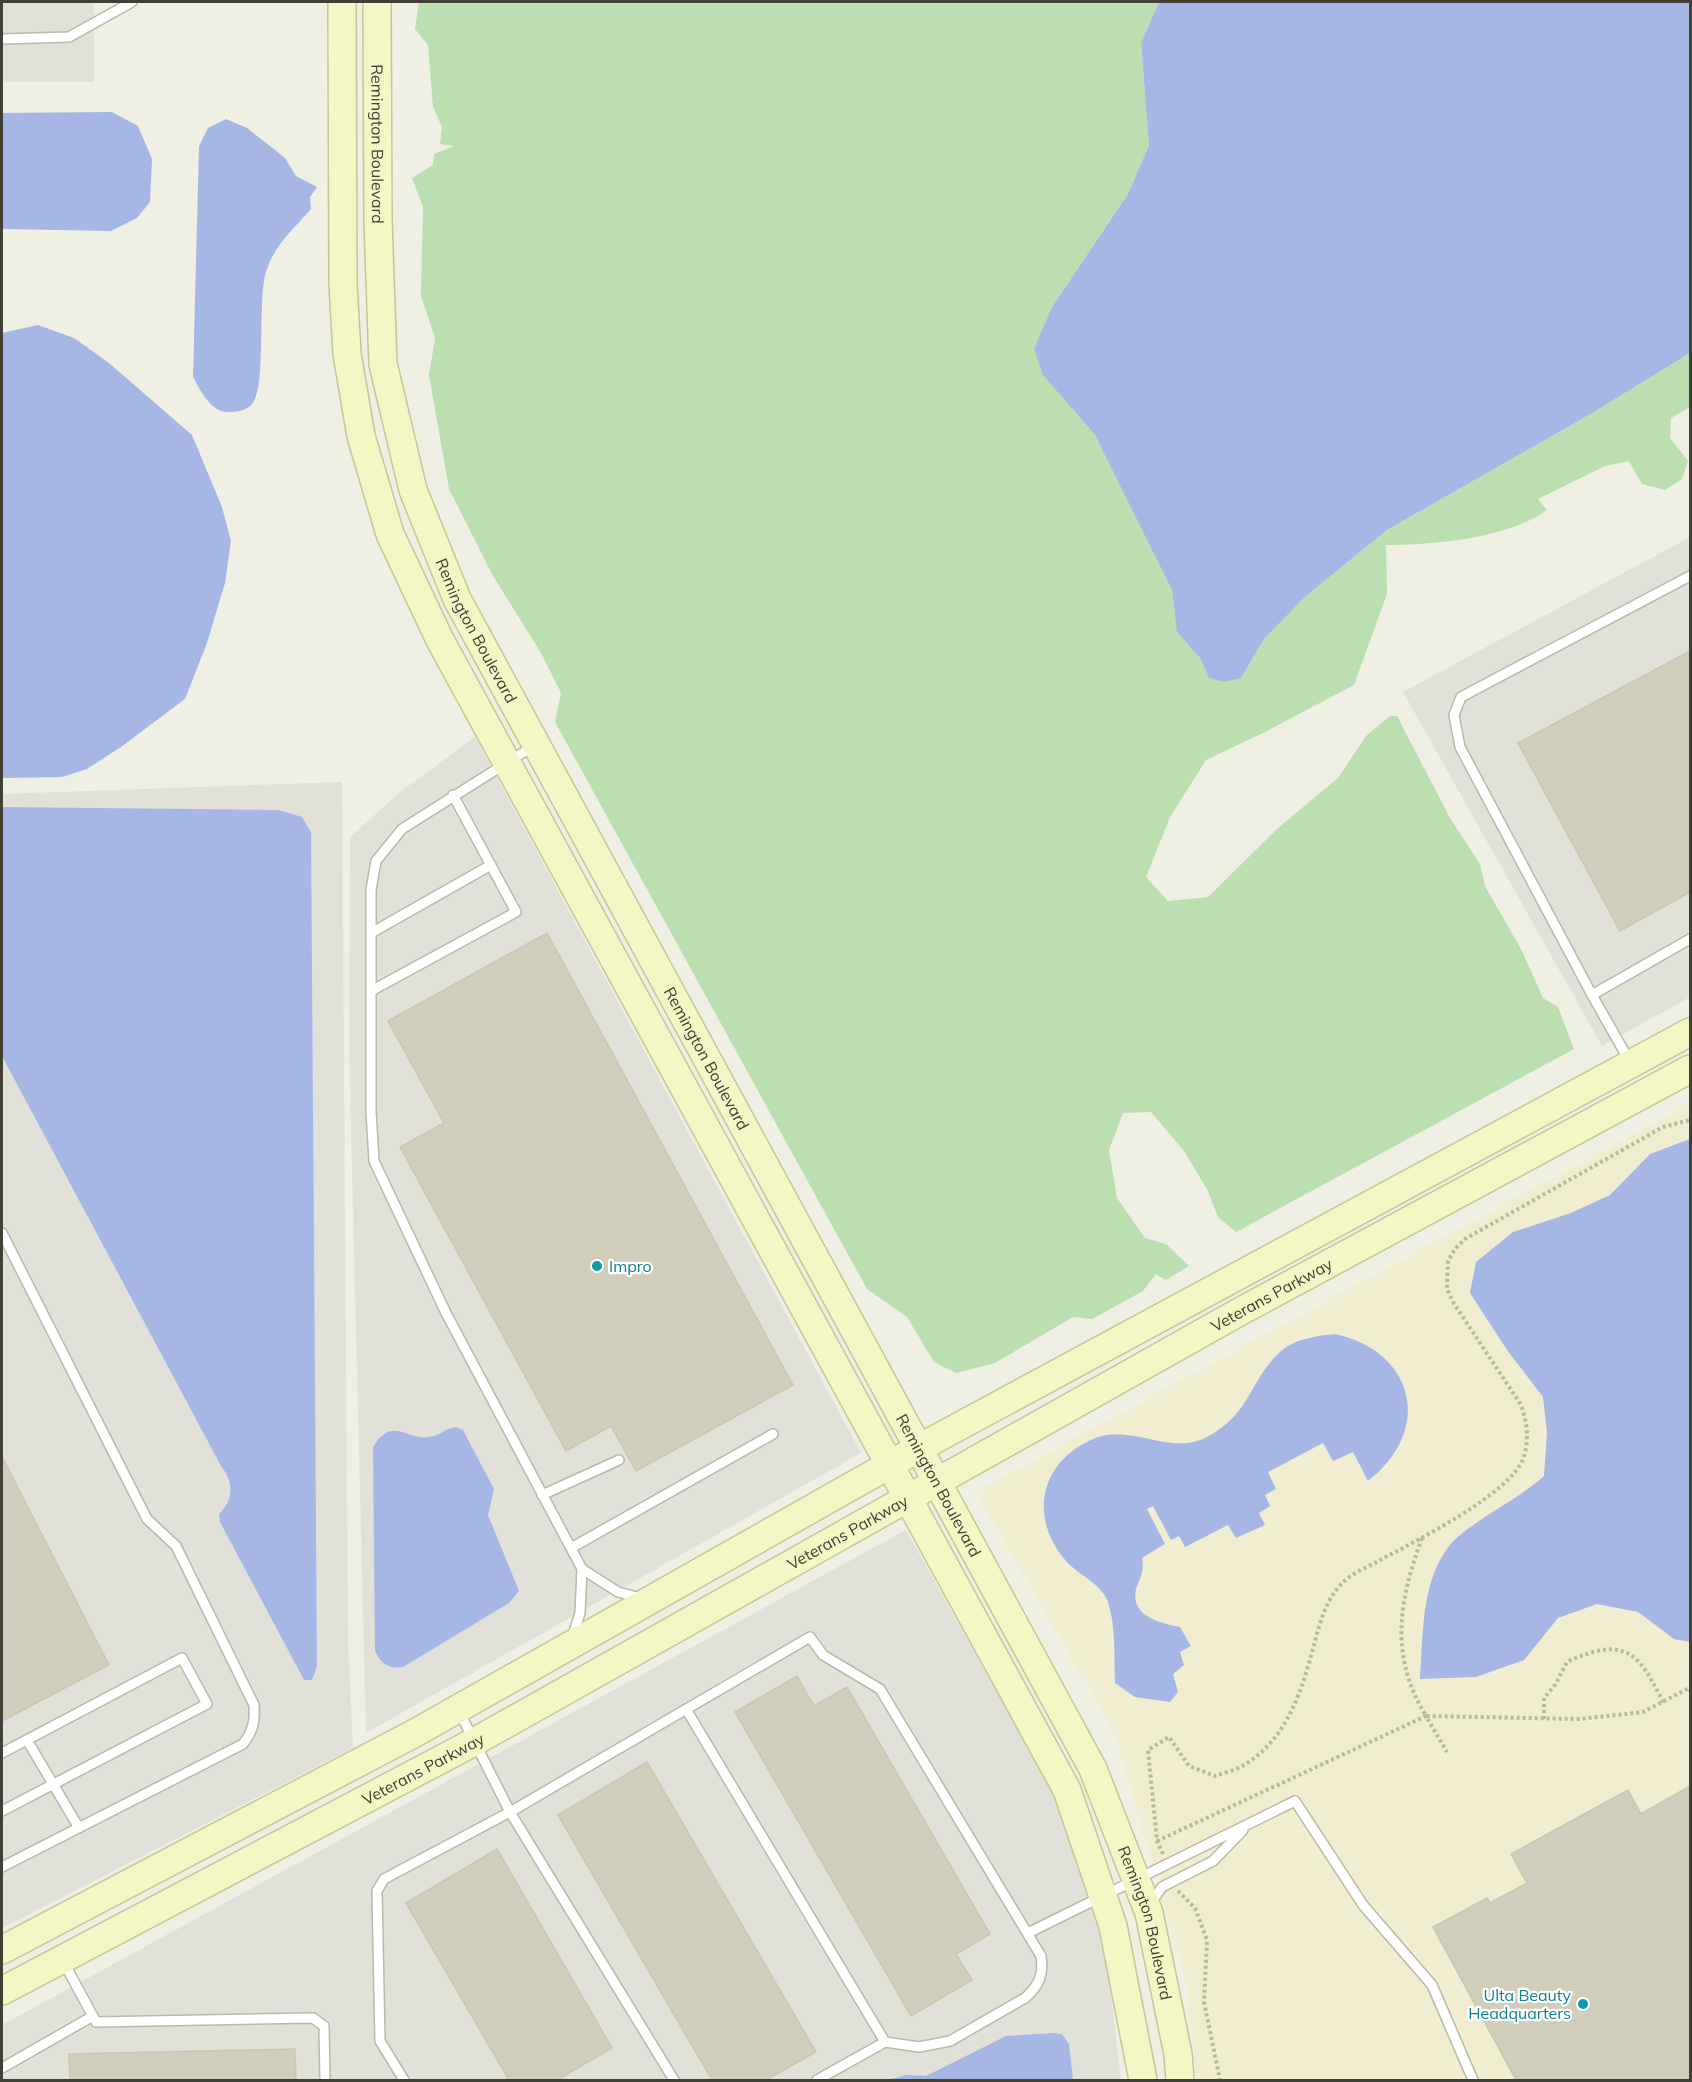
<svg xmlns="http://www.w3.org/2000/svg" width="1692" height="2082" font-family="Mulish,sans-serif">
	<rect width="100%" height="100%" fill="#efefe4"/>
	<path fill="#f0edd1" d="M1690,1103V2080H1197L1187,1985L1115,1734L976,1492Z"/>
	<path fill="#e1e0d9" d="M2,2H94V82H2Z
		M1690,537V997L1602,1046L1403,692Z
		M475,737L861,1453L366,1733L349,1049L350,837L400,792Z
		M342,782L348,1640L353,1748L2,1928V794Z
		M906,1530L1055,1797L1106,1954L1121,2080H2V2025Z"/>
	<path fill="#bbdfb1" d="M419,2H1159L1141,43L1149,145L1128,194L1052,307L1072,409L1095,435L1133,510L1172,590L1178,632L1200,658L1209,678H1241L1264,639L1306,596L1387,530L1594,412L1690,353V407L1671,418L1670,438L1688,461L1682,479L1665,490L1642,484L1629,461L1605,466L1538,499L1547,510C1509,538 1433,545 1386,545L1387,594L1354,685L1265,732L1206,760L1170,817L1146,877L1168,901L1208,897L1277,829L1338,778L1366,736L1390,716H1397L1450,818L1480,864L1485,886L1522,951L1543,998L1558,1007L1574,1049L1236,1232L1218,1217L1207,1189L1184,1151L1151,1112L1123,1113L1109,1150L1117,1198L1145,1238L1166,1244L1189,1266L1166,1280L1156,1274L1143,1291L1092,1319L1073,1317L995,1363L956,1373L934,1362L907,1317L867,1289L555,722L561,693L541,653L493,576L449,489L429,375L435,338L421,296L423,207L412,178L433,165L434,154L454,146L440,144L442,127L433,107L428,45L415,29Z"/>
	<path fill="#a6b7e6" d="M1159,2H1690V353L1594,412L1387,530L1306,596L1264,639L1241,678L1224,682L1209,678L1200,658L1177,632L1172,590L1095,435L1043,375L1034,349L1052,307L1128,194L1149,145L1141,43Z
		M112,112L138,126L152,159L150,202L137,218L111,231L2,229V113Z
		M226,119L247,128L285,158L296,176L317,187L310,197L311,209C292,231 275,244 266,272C257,301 267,387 252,404C246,411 239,411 231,412C211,414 201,391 193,377L199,146L208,128Z
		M38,325L74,338L109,363L192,435L222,507L231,541L225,583L207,643L185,699L121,747L87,769L62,777L2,778V333Z
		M2,807L279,810L302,817L311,832L317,1666L312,1680H304L220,1522L219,1514C234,1499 234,1483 221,1466L2,1056Z
		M1690,1139V1642L1674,1639L1638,1612L1597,1604L1558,1618L1524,1660L1476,1677L1420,1679C1424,1628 1420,1564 1465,1531C1491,1511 1519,1498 1544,1476L1547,1433L1543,1397L1507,1350L1470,1293L1476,1262L1513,1232L1571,1213L1610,1195L1650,1154Z
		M1335,1334C1416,1352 1433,1430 1368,1481L1353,1452L1333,1461L1323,1443L1268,1472L1276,1489L1265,1495L1270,1506L1259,1513L1265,1525L1236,1538L1228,1525L1185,1547L1179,1536L1171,1540L1153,1506L1147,1509L1165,1544L1142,1558C1145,1571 1140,1577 1136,1589C1130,1617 1161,1623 1180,1627L1191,1646L1180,1652L1184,1665L1173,1674L1178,1692L1170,1702L1135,1697L1115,1683C1114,1657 1116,1627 1108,1602C1101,1583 1078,1575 1066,1561C1028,1517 1040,1462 1093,1439C1130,1422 1170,1457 1207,1437C1252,1413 1248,1382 1280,1352C1294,1339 1316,1336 1335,1334Z
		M456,1427L463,1430L494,1489L488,1515L519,1591L509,1603L403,1667C389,1669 380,1664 375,1650L373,1447C393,1415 406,1441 429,1437C439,1436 446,1428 456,1427Z
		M1053,2033L1062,2034L1069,2044L1073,2080H886L907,2075L926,2076L1006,2036Z"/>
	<path fill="#d0cebb" stroke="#c9c8af" stroke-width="1.5" d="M1690,651V892L1620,931L1518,743Z
		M547,933L793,1385L636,1471L611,1426L566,1451L400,1147L444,1123L388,1021Z
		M2,1457L109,1665L2,1721Z
		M797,1676L814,1706L847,1687L990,1934L956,1954L972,1980L911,2016L735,1712Z
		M647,1762L816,2052L766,2080H712L558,1815Z
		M1690,1786V2080H1516L1433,1927L1487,1898L1490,1903L1527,1883L1511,1854L1628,1790L1641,1814Z
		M497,1849L612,2048L557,2080H509L406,1903Z
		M295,2049L296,2080H70L69,2054Z"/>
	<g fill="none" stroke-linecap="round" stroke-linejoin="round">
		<defs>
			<path id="lane" d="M2,39L69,37L132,2
				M535,745L402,829L376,861L371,890V1111L374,1161L446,1313L582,1569
				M371,933L491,865
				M371,991L516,912L453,795
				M1592,995L1460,747L1454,715L1461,697L1690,576
				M1630,1062L1592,995L1690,939
				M2,1233L147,1519L176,1546L254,1705C255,1722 253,1731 243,1744L2,1867
				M542,1495L619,1460
				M571,1548L773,1434
				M572,1638L580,1613L582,1569L618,1592L641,1598
				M686,1709L885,2042
				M459,1711L510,1812L674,2080
				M27,1740L79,1828
				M2,1753L182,1658L207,1704L2,1811
				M1150,1904L1162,1887L1213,1861L1243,1830
				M1028,1933L1295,1801L1363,1905L1432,1985L1473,2080
				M63,1961L96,2022L313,2018L324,2026L325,2080
				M2,2068L93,2016
				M404,2080L380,2041L377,1891L384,1879L510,1812L810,1637L823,1655L880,1689L1041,1956C1044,1974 1039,1986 1025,1998L950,2041L919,2047L885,2042L817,2080"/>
			<g id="secondary">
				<path d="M342,2L343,284L347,354L361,436L390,534L440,640L1067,1790L1113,1926L1143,2080"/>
				<path id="s1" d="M377,2L378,221L383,364L413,490L457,599L1093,1769L1149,1913L1178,2054L1180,2080"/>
				<path d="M2,1950L415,1733L919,1448L1690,1032"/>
				<path id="s2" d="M2,1991L474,1742L1241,1311L1690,1069"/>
			</g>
		</defs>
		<use href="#lane" stroke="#bab9a8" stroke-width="12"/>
		<use href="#secondary" stroke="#c4c796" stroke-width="30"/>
		<path stroke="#b9b99b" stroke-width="4" stroke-dasharray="3 3" stroke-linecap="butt" d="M1422,1538C1399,1601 1389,1655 1426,1716L1580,1719L1643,1712L1689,1688L1690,1691
			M1544,1719V1698L1555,1685L1567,1662C1576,1657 1584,1655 1593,1652C1636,1640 1646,1671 1664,1703
			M1157,1841L1426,1716L1447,1752
			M1163,1854L1157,1841L1148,1750L1169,1737L1189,1766L1215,1776C1224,1773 1236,1770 1244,1765C1288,1739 1303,1687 1315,1641C1321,1618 1328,1594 1348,1578C1357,1571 1370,1566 1380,1560C1414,1542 1510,1494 1523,1459C1530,1440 1527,1423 1521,1405L1453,1302L1447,1289L1448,1261L1455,1249L1465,1239L1663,1127L1690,1120
			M1178,1891L1195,1908L1207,1940L1204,2002L1220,2080"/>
		<use href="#lane" stroke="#fff" stroke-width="9"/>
		<use href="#secondary" stroke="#f3f7c6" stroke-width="27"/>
	</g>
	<g fill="#0f9aa8" stroke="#fff" stroke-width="2">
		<circle cx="597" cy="1266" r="6"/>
		<circle cx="1583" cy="2004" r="6"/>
	</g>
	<g text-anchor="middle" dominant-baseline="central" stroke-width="4.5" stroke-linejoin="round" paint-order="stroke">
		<g font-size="16" fill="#414035" stroke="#fff">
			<text stroke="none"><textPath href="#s1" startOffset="142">Remington Boulevard</textPath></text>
			<text stroke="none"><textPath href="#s1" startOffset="646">Remington Boulevard</textPath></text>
			<text stroke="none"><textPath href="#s1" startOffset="1132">Remington Boulevard</textPath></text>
			<text stroke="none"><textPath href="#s2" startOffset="1448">Veterans Parkway</textPath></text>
			<text stroke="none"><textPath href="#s1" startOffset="1618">Remington Boulevard</textPath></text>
			<text stroke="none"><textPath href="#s2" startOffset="962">Veterans Parkway</textPath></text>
			<text stroke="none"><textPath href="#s2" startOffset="476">Veterans Parkway</textPath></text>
			<text stroke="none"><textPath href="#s1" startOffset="2104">Remington Boulevard</textPath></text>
		</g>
		<g font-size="16" fill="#0d838f" stroke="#fff" text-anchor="start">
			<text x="609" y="1266">Impro</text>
			<text x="1571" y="1995" text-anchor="end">Ulta Beauty<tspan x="1571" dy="18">Headquarters</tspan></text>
		</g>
	</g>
	<rect width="1692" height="2082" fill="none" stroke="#414035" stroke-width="6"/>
</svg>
